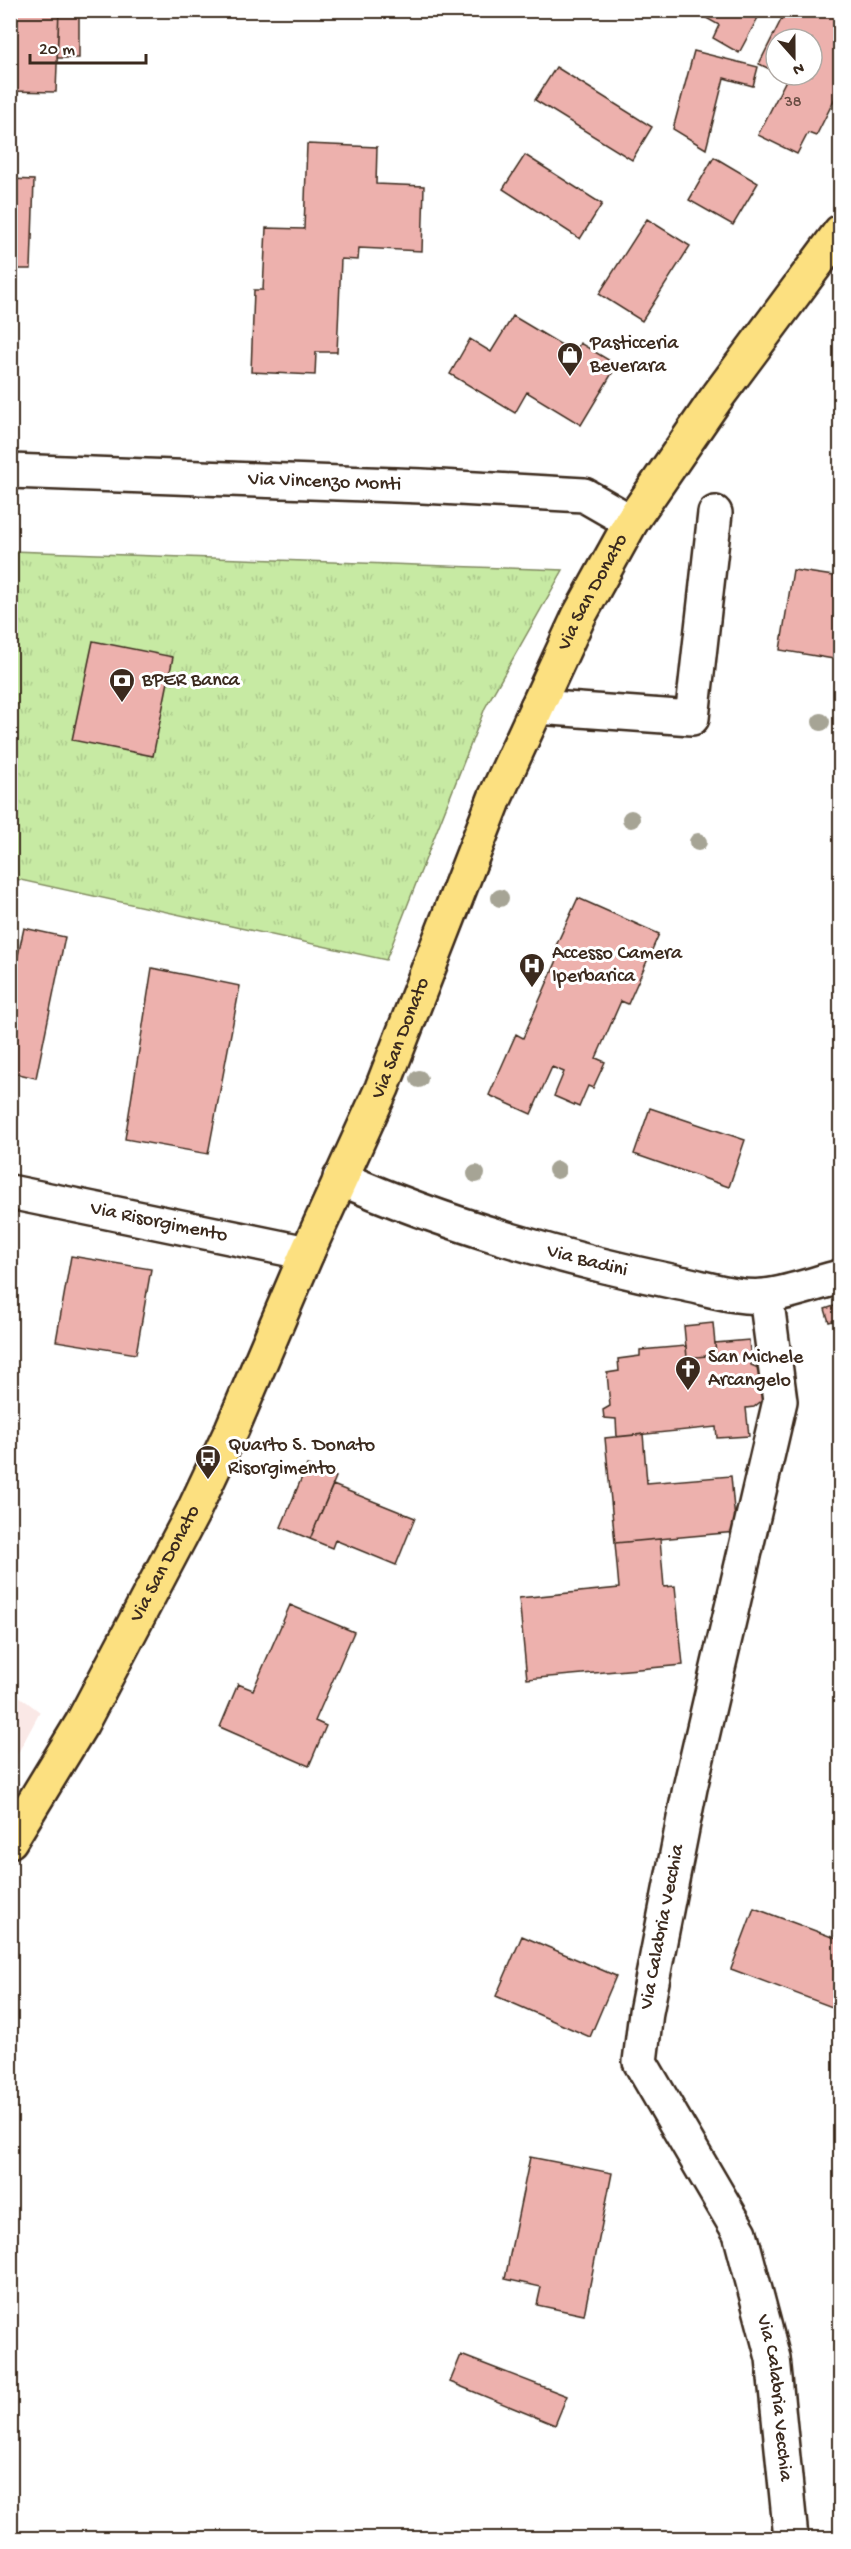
<svg xmlns="http://www.w3.org/2000/svg" width="851" height="2549" font-family="'Gochi Hand',sans-serif">
	<defs>
		<pattern id="park-tufts" width="24" height="20" patternUnits="userSpaceOnUse" patternTransform="scale(1.5)"><rect width="24" height="20" fill="#c7eaa3"/><path d="M3 7l-1-3M5 7V3M7 7l1-3M15 17l-1-3M17 17v-4M19 17l1-3" fill="none" stroke="#acc98c"/></pattern>
	</defs>
	<rect width="100%" height="100%" fill="#fff"/>
	<filter id="ink" filterUnits="userSpaceOnUse"><feTurbulence type="fractalNoise" baseFrequency=".0167" numOctaves="2"/><feDisplacementMap in="SourceGraphic" scale="12" xChannelSelector="R" yChannelSelector="G"/><feConvolveMatrix kernelMatrix="1 2 1 2 8 2 1 2 1" color-interpolation-filters="sRGB"/></filter>
	<g filter="url(#ink)">
		<path fill="#fae8e6" d="M11,1690L40,1712L11,1766Z"/>
		<path fill="url(#park-tufts)" stroke="#818a60" stroke-width="1.5" d="M11,551L563,570L485,708L386,960L11,878Z"/>
		<path fill="#edb1ad" stroke="#3b2a1e" stroke-width="1.5" d="M10,10H59L56,92L10,91Z
			M59,10H79V58H57Z
			M692,10H762L739,53L713,38L719,25Z
			M786,10H840V88L816,136L808,133L797,154L758,135L787,78L781,75H812V39H776V72L759,64Z
			M694,51L758,67L753,86L724,78L706,149L673,129Z
			M556,67L652,127L632,160L535,100Z
			M307,144L377,147L376,184L424,186L422,251L359,248L358,260L341,259L337,352H316L315,375L251,372L254,290H263L266,228L304,229Z
			M525,155L602,204L580,239L503,189Z
			M714,157L758,183L733,225L689,200Z
			M10,179L34,180L31,269H10Z
			M647,219L690,246L642,321L599,294Z
			M513,316L575,353L580,343L617,365L581,425L527,392L515,413L450,374L470,339L491,352Z
			M793,570L840,577V660L780,650Z
			M93,641L173,657L153,756L72,740Z
			M578,898L659,934L628,1004L621,1001L596,1058L605,1062L593,1088L588,1086L579,1107L554,1096L564,1072L552,1067L531,1114L489,1095L516,1034L523,1038L561,951L555,948Z
			M24,928L65,937L36,1078L10,1072V992Z
			M152,968L240,986L208,1154L125,1139Z
			M650,1108L745,1140L729,1187L634,1154Z
			M71,1256L151,1269L136,1354L56,1341Z
			M840,1304V1319L829,1322L825,1309Z
			M713,1323L716,1355L687,1358L684,1326Z
			M749,1340L751,1365L768,1372L765,1398L754,1407L746,1408L749,1436L717,1438L716,1427L617,1437L616,1419L604,1418L603,1410L610,1406L607,1373L619,1371L618,1359L640,1356V1350L686,1346L687,1358L716,1355L715,1343Z
			M643,1434L647,1483L731,1476L736,1532L615,1543L605,1438Z
			M307,1465L336,1477L310,1539L281,1527Z
			M333,1485L415,1518L396,1565L335,1540L332,1548L310,1539Z
			M660,1539L664,1587L675,1586L683,1665L527,1679L519,1598L619,1588L615,1543Z
			M290,1605L354,1632L315,1721L326,1726L309,1766L220,1727L238,1684L253,1690Z
			M754,1908L840,1940V2010L731,1969Z
			M522,1936L616,1976L590,2037L496,1996Z
			M530,2157L612,2173L584,2315L537,2305L541,2287L505,2279Z
			M461,2355L567,2396L555,2425L450,2382Z"/>
		<g fill="none" stroke-linecap="round" stroke-linejoin="round">
			<defs>
				<g id="minor">
					<path id="s1" d="M10,471L422,486L584,495L631,522"/>
					<path d="M537,707L692,718L715,513"/>
					<path id="s2" d="M340,1178C444,1224 568,1260 680,1283C707,1288 737,1299 765,1296C790,1293 816,1283 840,1277"/>
					<path id="s3" d="M10,1192L307,1253"/>
					<path id="s4" d="M766,1296L780,1401L690,1788L646,2012L640,2062L740,2233L773,2358L791,2538"/>
				</g>
				<g id="major">
					<path id="s5" d="M10,1841L82,1723L192,1514L232,1429L307,1253L382,1088L495,798L579,616L631,522L715,400L840,232"/>
				</g>
			</defs>
			<use href="#minor" stroke="#3b2a1e" stroke-width="38"/>
			<use href="#major" stroke="#3b2a1e" stroke-width="38"/>
			<use href="#minor" stroke="#fff" stroke-width="33"/>
			<use href="#major" stroke="#fce080" stroke-width="33"/>
		</g>
		<g fill="#a6a495">
			<circle cx="821" cy="722" r="9"/>
			<circle cx="631" cy="819" r="9"/>
			<circle cx="698" cy="842" r="9"/>
			<circle cx="500" cy="898" r="9"/>
			<circle cx="419" cy="1079" r="9"/>
			<circle cx="557" cy="1170" r="9"/>
			<circle cx="476" cy="1174" r="9"/>
		</g>
	</g>
	<defs>
		<symbol id="shop-pin" viewBox="-11 -11 22 30"><path d="M0 17L-7.5 6A9.5 9.5 0 1 1 7.5 6Z" fill="#3b2a1e" stroke="#fff"/><path d="M-5-2.5h2.3a2.7 3.5 0 0 1 5.4 0H5L5.5 6h-11ZM-1.5-2.5h3a1.5 2.3 0 0 0-3 0Z" fill="#fff"/></symbol>
		<symbol id="bank-pin" viewBox="-11 -11 22 30"><path d="M0 17L-7.5 6A9.5 9.5 0 1 1 7.5 6Z" fill="#3b2a1e" stroke="#fff"/><path d="M-6-4H6V4H-6ZM0-2.3a2.3 2.3 0 1 0 0 4.6a2.3 2.3 0 1 0 0-4.6Z" fill="#fff"/></symbol>
		<symbol id="hospital-pin" viewBox="-11 -11 22 30"><path d="M0 17L-7.5 6A9.5 9.5 0 1 1 7.5 6Z" fill="#3b2a1e" stroke="#fff"/><path d="M-5-5h3v3.5h4V-5h3V5h-3V1.5h-4V5h-3Z" fill="#fff"/></symbol>
		<symbol id="church-pin" viewBox="-11 -11 22 30"><path d="M0 17L-7.5 6A9.5 9.5 0 1 1 7.5 6Z" fill="#3b2a1e" stroke="#fff"/><path d="M-1.2-6h2.4v3.5h3.3v2.4h-3.3V6h-2.4V-.1h-3.3v-2.4h3.3Z" fill="#fff"/></symbol>
		<symbol id="bus-pin" viewBox="-11 -11 22 30"><path d="M0 17L-7.5 6A9.5 9.5 0 1 1 7.5 6Z" fill="#3b2a1e" stroke="#fff"/><path d="M-5-6H5V4H4V6H2V4H-2V6H-4V4H-5ZM-3.5-4V0h7V-4ZM-3.5 1.2v1.5H-2V1.2ZM2 1.2v1.5H3.5V1.2Z" fill="#fff"/></symbol>
	</defs>
	<g fill-rule="evenodd">
		<use href="#shop-pin" x="555" y="340" width="30" height="40"/>
		<use href="#bank-pin" x="107" y="666" width="30" height="40"/>
		<use href="#hospital-pin" x="517" y="951" width="30" height="40"/>
		<use href="#church-pin" x="673" y="1354" width="30" height="40"/>
		<use href="#bus-pin" x="193" y="1443" width="30" height="40"/>
	</g>
	<g text-anchor="middle" dominant-baseline="central" stroke-width="6" stroke-linejoin="round" paint-order="stroke">
		<g font-size="16" fill="#684c42">
			<text x="793" y="103">38</text>
		</g>
		<g font-size="20" fill="#3b2a1e" stroke="#fff" text-anchor="start">
			<text x="590" y="344">Pasticceria<tspan x="590" dy="23">Beverara</tspan></text>
			<text x="142" y="681">BPER Banca</text>
			<text x="552" y="954">Accesso Camera<tspan x="552" dy="23">Iperbarica</tspan></text>
			<text x="708" y="1358">San Michele<tspan x="708" dy="23">Arcangelo</tspan></text>
			<text x="228" y="1446">Quarto S. Donato<tspan x="228" dy="23">Risorgimento</tspan></text>
		</g>
		<g font-size="20" fill="#3b2a1e" stroke="#fff">
			<text stroke="none"><textPath href="#s1" startOffset="315">Via Vincenzo Monti</textPath></text>
			<text stroke="none"><textPath href="#s5" startOffset="1380">Via San Donato</textPath></text>
			<text stroke="none"><textPath href="#s5" startOffset="894">Via San Donato</textPath></text>
			<text stroke="none"><textPath href="#s3" startOffset="152">Via Risorgimento</textPath></text>
			<text stroke="none"><textPath href="#s2" startOffset="261">Via Badini</textPath></text>
			<text stroke="none"><textPath href="#s5" startOffset="318">Via San Donato</textPath></text>
			<text transform="translate(663 1927) rotate(-79)">Via Calabria Vecchia</text>
			<text stroke="none"><textPath href="#s4" startOffset="1149">Via Calabria Vecchia</textPath></text>
		</g>
	</g>
	<rect width="851" height="2549" fill="none" stroke="#fff" stroke-width="36"/>
	<rect x="18" y="18" width="815" height="2513" fill="none" stroke="#3b2a1e" stroke-width="2" filter="url(#ink)"/>
	<g transform="translate(794 57) rotate(159)"><circle r="28" fill="#ffffff" stroke="#b1aaa5" stroke-width="1.5"/>
	<path d="M0-4.5L10 22L0 15L-10 22Z" fill="#3b2a1e"/>
	<text y="-9" font-size="16" font-weight="bold" text-anchor="middle" fill="#3b2a1e">N</text>
	</g>
	<path d="M30 54v9h116v-9" fill="none" stroke="#3b2a1e" stroke-width="3"/>
	<text x="39" y="54" font-size="18" fill="#3b2a1e" stroke="#ffffff" stroke-width="4.5" paint-order="stroke">20 m</text>
</svg>
